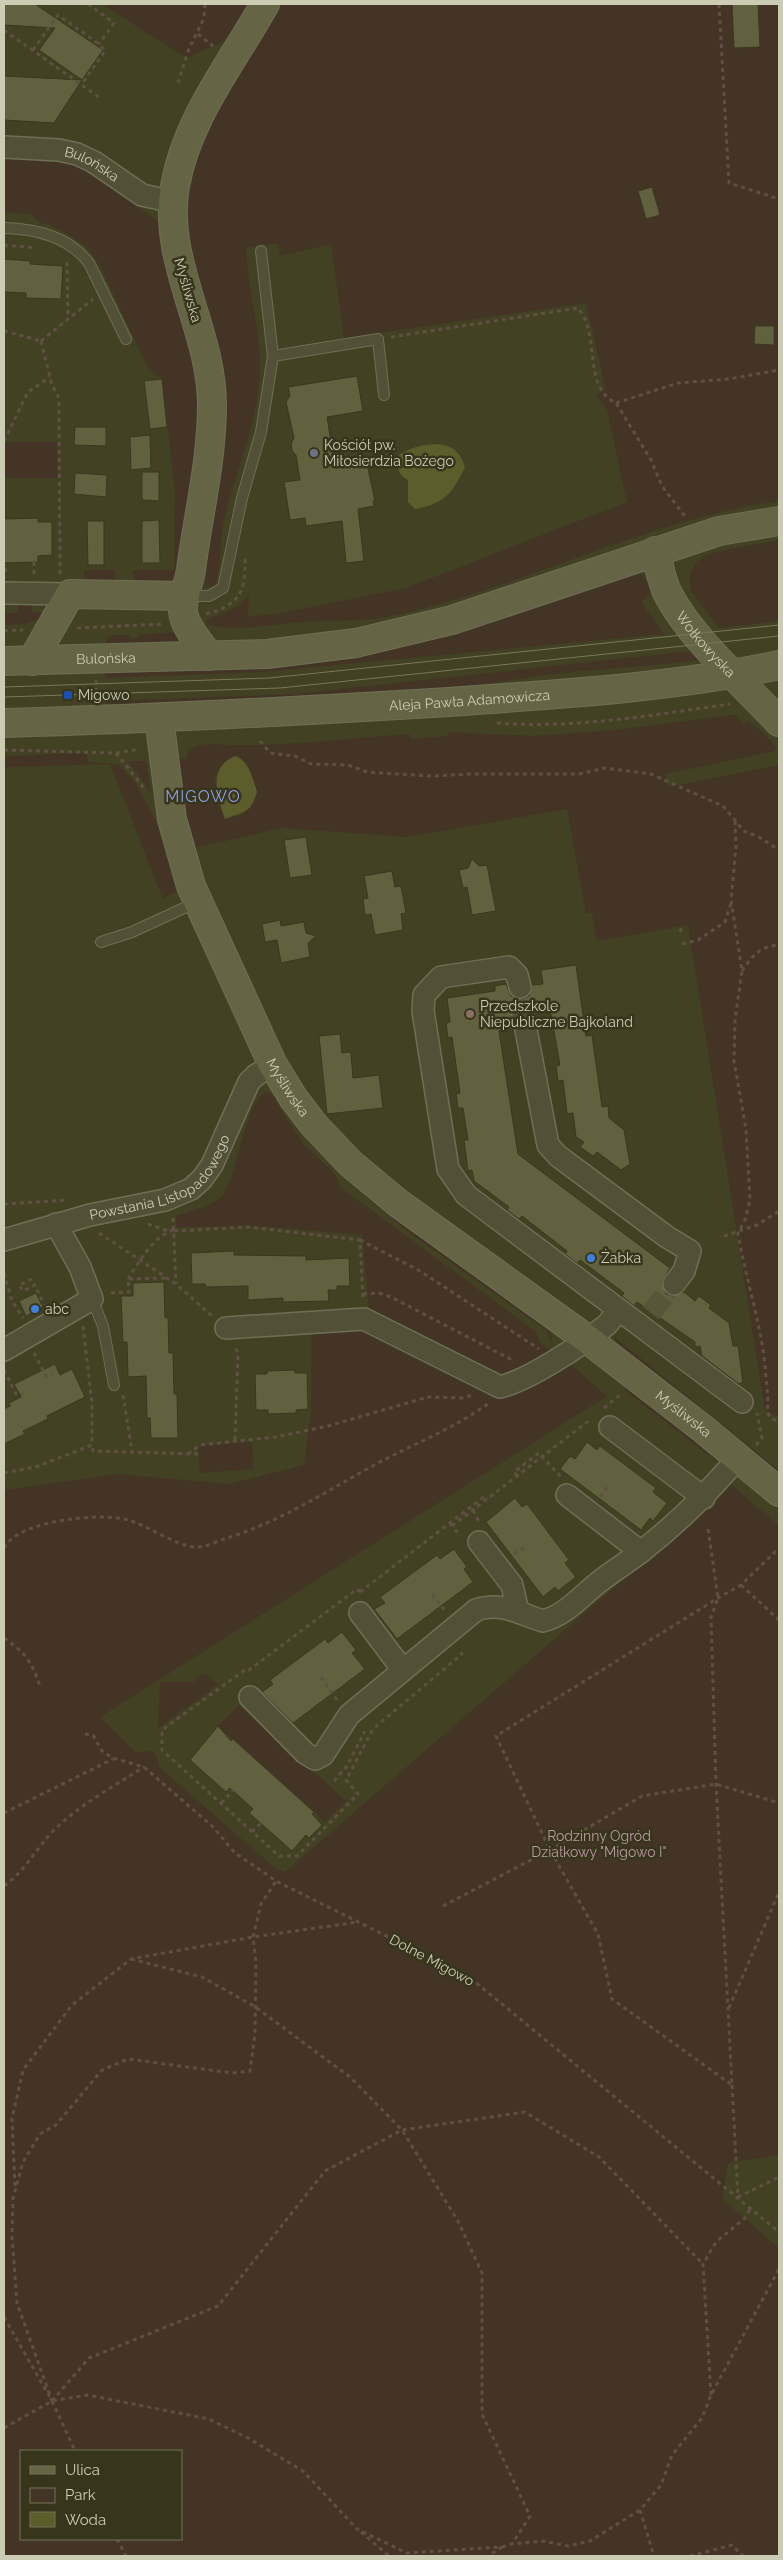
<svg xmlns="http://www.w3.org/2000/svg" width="783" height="2560" font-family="Raleway,sans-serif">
	<rect width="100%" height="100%" fill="#424123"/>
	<path fill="#433425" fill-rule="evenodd" d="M102,4H249L227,40L186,58Z
		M281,4H779V501C644,520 524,588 391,616C361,623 331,619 301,622C274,624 232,633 207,624L206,620L239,606L249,595L248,617L282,613L406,588L627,502L607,409L596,395L606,390L586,303L344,338L331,244L280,256L278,243L246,248C247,287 261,330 260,369C259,422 234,474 223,525C221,539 220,576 215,585L205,588C208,545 212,503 217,460C220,438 225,414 224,392C224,344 203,306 192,261C169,165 235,81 281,4Z
		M4,157L58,160L79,165L162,224L192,331L204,414L177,577L165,585L137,586L132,570H174L175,492L162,379L148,368L102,270L88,248L69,235L48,224L40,223L31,214L4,212Z
		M5,442H57V478H4Z
		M779,540V621L719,628L691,591C688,579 691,564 703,557C711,551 766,543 779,540Z
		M638,568L653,592L641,602L664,634L262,672L106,678L105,669L269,664Z
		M84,570H115V581H84Z
		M32,599V612H44V603L49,601L46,617L24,624L4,625V613H18V604L23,600Z
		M177,632L186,644L105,647L107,638L113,635H130V639L138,638V635Z
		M691,651H699L700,660C626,670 547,669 475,688L106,710V701L295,694Z
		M731,715H735L743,724L748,722L760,730L776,746L775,751L665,774L668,787L779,765V1417L765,1410L688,925L597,941L592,913H586L567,809L406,837L282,828L190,849L175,758L187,759L188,751C197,741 220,745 233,745C291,746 351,738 409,734L411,739L448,736V732L533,736L616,730ZM247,765L257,792L242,815L225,819L219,803L215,777L222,766Z
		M86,753L88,762L118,764L134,781L156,821L176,891L163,899L110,764L4,767V756Z
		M128,761H146L151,793Z
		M267,1092L277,1099L275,1101L303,1143L335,1174L340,1187L536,1332L540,1343L570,1364L607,1396L100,1717L135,1752L152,1751L157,1757L159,1767L276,1869L285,1872L728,1489L725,1486L728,1482L779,1526V2155L728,2163L722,2199L779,2248V2556H4V1490L118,1474L228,1484L304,1465L311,1411L312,1310L369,1309L362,1235L259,1226L176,1227V1216C189,1211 212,1207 222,1196C238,1178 245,1098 267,1092ZM21,2451H181V2539H21Z
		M348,1178L432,1246L547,1328L552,1335V1344L546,1330L407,1231L351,1184Z
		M613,1336L779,1470V1479L617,1343Z
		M625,1384L720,1460V1464L626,1391Z
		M252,1442L253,1469L200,1473L198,1446Z
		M202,1674H206L218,1685L158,1728L160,1682H193Z
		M239,1705L346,1801L325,1822L218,1726Z"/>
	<path fill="#5d5c2b" d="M437,444C454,446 459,451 465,467C453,493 444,504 415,509L408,502V480C398,475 397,468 397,457C409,447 421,445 437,444Z
		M236,756C249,761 253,779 257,792C250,815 244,811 225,819C217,797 207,766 236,756Z"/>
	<path fill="#61603f" stroke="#39381f" d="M4,4H35L103,50L82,80L39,50L55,28L4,25Z
		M732,4H758L760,47L734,48Z
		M4,76L82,80L54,123L4,120Z
		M652,187L660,215L646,219L638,191Z
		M4,259L30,261V264L63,266L61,299L26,298V293L4,292Z
		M755,326H774V345L754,344Z
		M357,376L363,411L327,417L335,466L342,465V468L367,464L375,501H373L374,506L358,509L364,561L346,563L342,521L306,526L305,518L290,520L284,482L300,480L296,455L292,451L291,444L294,438L286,402L290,396L288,387Z
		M162,379L167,427L150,429L144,381Z
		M75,427H106V446L74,445Z
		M150,435L151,468L131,470L130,437Z
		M142,472H159V501L142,500Z
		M75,473L107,475L106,497L74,494Z
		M38,518V522H52V555L38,556V562L4,563V519Z
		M159,520L160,563H142V521Z
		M87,521H104V565H88Z
		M306,837L312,875L290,878L284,840Z
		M472,859L479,866L487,865L496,911L472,915L467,887L463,888L459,870L468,868Z
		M392,871L395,887L401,886L406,913L401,914L403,930L375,935L371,914L365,915L363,899L368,898L364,876Z
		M280,920L281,926L304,922L306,933L316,936L308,943L310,957L281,963L277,940L265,942L262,924Z
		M576,965L586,1036L592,1035L602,1107L608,1106L609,1118L624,1130L630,1164L621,1170L597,1152L593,1156L580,1147L584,1142L576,1137L573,1113L567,1114L563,1080L558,1081L556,1066L560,1065L550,1009L535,1012L532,1006L521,1002L514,1005L511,1010L513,1029L499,1031L518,1154L670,1268L662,1282L666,1294L673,1296L684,1292L695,1301L699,1296L711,1305L709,1308L729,1323L733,1346H738L743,1382L739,1384L702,1356L700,1346L695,1347V1342L637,1302L634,1306L622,1296L624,1293L580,1260L577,1263L565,1254L567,1251L522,1216L519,1219L507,1210L509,1207L474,1181L472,1170L468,1171L464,1140H468L463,1108H458L456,1094L460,1093L452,1037L448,1038L446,1023L450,1022L447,998L495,991V986L506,984L511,996L523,999L529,996L532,985L543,984L541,970Z
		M340,1034L342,1053L349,1052L351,1054L353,1078L379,1075L383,1108L327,1114L319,1036Z
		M234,1251V1255L306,1256V1260L349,1258L350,1286H337V1290H328L329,1301L283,1302V1298L248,1300V1286L206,1287L205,1284H192L191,1253Z
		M164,1282L165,1318L168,1317L169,1353H173L174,1394H177L178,1438H151L150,1418H147L146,1376L128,1377L127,1342H123L121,1296H133V1283Z
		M36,1293L43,1307L26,1316L19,1301Z
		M55,1364L60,1375L72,1369L85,1397L47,1416L48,1419L23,1431L25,1434L4,1444V1409L10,1406L9,1403L21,1397L14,1384Z
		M295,1370V1373H307L308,1409L296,1410V1413L268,1414V1410H256L255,1374H267V1371Z
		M587,1442L597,1450L600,1446L656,1488L653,1492L667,1503L653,1521L650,1518L641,1530L560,1469L570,1456L575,1459Z
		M515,1498L522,1507L527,1504L569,1560L565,1563L576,1577L558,1591L555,1587L543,1597L486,1522Z
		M454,1549L467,1567L464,1569L473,1582L397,1639L374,1609L385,1603L380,1597L437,1555L440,1559Z
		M342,1632L356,1650L352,1653L365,1669L293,1723L262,1692L273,1684L270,1680L325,1639L328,1643Z
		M218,1726L231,1741L233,1739L314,1812L312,1814L322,1825L309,1838L306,1835L292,1851L249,1813L253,1809L230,1788L226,1792L190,1760Z"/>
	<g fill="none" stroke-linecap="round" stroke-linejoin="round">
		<path stroke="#575639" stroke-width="21" stroke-dasharray="21 11" stroke-linecap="butt" d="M651,1313L674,1284"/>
		<defs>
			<path id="lane" d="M4,228C36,229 68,236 89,263L126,339
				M273,356L378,339L384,395
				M186,596H209L223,588L242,498L261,432L273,356L261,251
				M101,942L132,932L197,902
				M92,1299L103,1326L114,1385"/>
			<g id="street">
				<path id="s1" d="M4,147L59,150L77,154L94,162L142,195L174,202"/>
				<path d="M4,593L70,594"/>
				<path d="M520,987L517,975L509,967L441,977L424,995L423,1011L448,1169L466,1195L742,1402"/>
				<path d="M523,1014L548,1145L558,1156L667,1237L690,1251L684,1271L674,1284"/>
				<path id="s2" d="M4,1240L90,1215L165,1200L191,1189L202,1179L212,1165L249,1082L256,1075L273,1065"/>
				<path d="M226,1328L364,1319L500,1387C529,1380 580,1346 604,1327C610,1323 614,1315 618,1309"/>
				<path d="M4,1350L92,1299L80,1267L56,1224"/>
				<path d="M610,1427L704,1498"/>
				<path d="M567,1495L641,1552"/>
				<path d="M479,1542L512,1585L518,1612"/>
				<path d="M360,1613L403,1670"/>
				<path d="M250,1697L305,1753L315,1759L323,1755L349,1715L476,1610C501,1601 520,1614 543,1621C566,1615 581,1596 599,1582C613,1571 628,1562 642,1551C678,1523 708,1493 738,1458"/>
			</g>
			<g id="secondary">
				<path id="s3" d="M655,551C659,564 661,579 667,592C690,638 744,684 779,722"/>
				<path d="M209,656C200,643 184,627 183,611C182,597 189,583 191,570C198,516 212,460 212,405C212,330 162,262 175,186C187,118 232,63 265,4"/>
				<path id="s4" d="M4,661L267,654L356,643L452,620L719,531L779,521"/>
				<path d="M32,661L70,594L185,596"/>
				<path id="s5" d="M159,718L172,819L191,886L273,1065L294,1099L314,1125L350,1163L398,1203L587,1339L702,1428L779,1492"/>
				<path id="s6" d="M4,723C152,719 301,711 449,702C560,694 671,688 779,665"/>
			</g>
		</defs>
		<use href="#lane" stroke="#6f6f56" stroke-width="12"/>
		<use href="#street" stroke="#6f6f56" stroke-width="24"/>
		<use href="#secondary" stroke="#6f6f56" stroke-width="30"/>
		<path stroke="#605044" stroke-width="3" stroke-dasharray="4 4" stroke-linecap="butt" d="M88,4L114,23L99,44
			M719,4L729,183L779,199
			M4,30L100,98
			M198,34L213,46
			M33,50L58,15L99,44L105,51L81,85
			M178,83L188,51L204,18L205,4
			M4,245L36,248
			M67,262L68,318
			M4,331L41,341
			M391,337L578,308C601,334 582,388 616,403L651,460L662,486L687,519
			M41,341L52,385L59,398L60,574
			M41,341L93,299
			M616,403L678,383L729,379L779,370
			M4,441L28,392L50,377
			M34,562V574
			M4,568L9,574
			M206,614C239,605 246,593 245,558
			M77,628L163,624
			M4,631L23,630
			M96,680L97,699
			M497,723C574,729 653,715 730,704
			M260,741L270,753L295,756L311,764L348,765L367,772L432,776L472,774H579L605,768L651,774L723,806L744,831L759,837L779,850
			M4,750L116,753L140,749
			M116,753L144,788
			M735,821L736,847L731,900L742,971L735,1020L734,1061L746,1129L750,1200L745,1220L738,1233C746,1282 763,1328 766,1377C767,1389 769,1401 767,1412L771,1418L779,1422
			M680,932L683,925
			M682,944L698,940L725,922L731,903
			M742,971C752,956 760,946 779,945
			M4,1204L67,1200
			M173,1218L176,1284
			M148,1224L168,1231
			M174,1231L248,1227L360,1240L363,1301
			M99,1233L176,1284L212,1316
			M724,1236L757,1225L779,1211
			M360,1240L420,1271L539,1349
			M4,1273L12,1301L23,1318
			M32,1279L19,1285L23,1291L35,1285L44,1305
			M128,1279C138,1263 154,1236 173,1230
			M111,1293L129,1292L128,1279L166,1278
			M363,1294L379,1293L391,1297L514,1361
			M83,1326L92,1404V1445
			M34,1353L46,1376L53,1375
			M4,1370L16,1394H23
			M123,1395L132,1451
			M604,1408L621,1394
			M235,1440L238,1353L235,1347
			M756,1445L762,1438L757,1413
			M188,1454L200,1445L276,1437L328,1426L428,1397L462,1398L473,1395
			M4,1473L36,1467L92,1445L93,1451L199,1454
			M517,1476L514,1472L539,1453L562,1478
			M600,1497L608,1486
			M473,1510L479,1522
			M450,1523L460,1536
			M452,1526L591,1419
			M708,1529L718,1598L711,1617L716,1784L732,2085L612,1999L598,1934L550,1850L496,1736L718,1598L741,1585L779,1548
			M4,1548C18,1520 101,1512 128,1520C149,1526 174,1545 195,1547C204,1548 215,1542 224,1539C280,1522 325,1492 376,1464C414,1444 455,1428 489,1403
			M514,1554L525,1547
			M741,1585L779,1620
			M360,1592L357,1589L249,1670L246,1669L162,1730V1750L279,1856H297L358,1794L346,1780L373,1729L462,1654L458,1650
			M360,1592L485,1496L487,1499
			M432,1594L446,1612
			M4,1638C26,1653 31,1661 40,1686
			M321,1677L337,1700
			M85,1734L93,1735L102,1751L113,1758L144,1767L212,1826L235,1853L276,1881L469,1977L779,2232
			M334,1781L347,1766L365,1731
			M221,1803L233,1790
			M4,1813L113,1759
			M252,1832L261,1823
			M4,1886C27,1869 36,1848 55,1829C81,1804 114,1786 144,1767
			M443,1906L550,1850L642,1796L716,1784L779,1803
			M131,1959L202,1977L254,2006L350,2077L402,2130L458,2221L482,2273V2414L530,2516L512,2544
			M729,2008L779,1892
			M732,2085L738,2197L779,2177
			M15,2186L12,2119L23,2070L72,2005L131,1959L253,1937L358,1922
			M4,2317L52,2401L17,2303L12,2236L13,2198L23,2162L40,2134L56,2125L102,2070L128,2059L232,2073L250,2071L255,2033L256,1962L253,1937L261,1904L276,1881
			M711,2395L703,2264L716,2242L745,2218L751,2207
			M52,2401L89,2358L218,2306L325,2171L402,2130L525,2112L599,2157L703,2264
			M52,2401L75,2451
			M4,2428L52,2401L87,2395L209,2419L248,2438L303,2471L357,2529L407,2553L502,2547L488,2556
			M640,2510L654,2556
			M361,2532L389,2556
			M117,2539L126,2556
			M502,2547L512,2544L543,2541L568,2546L590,2541L640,2510L661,2485L672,2455L702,2418L711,2395L779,2269
			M690,2556L732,2545L743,2556"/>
		<use href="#lane" stroke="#525138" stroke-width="10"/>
		<use href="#street" stroke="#525138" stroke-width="21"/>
		<use href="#secondary" stroke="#656545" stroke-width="28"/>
		<path stroke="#797859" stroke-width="1" d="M4,687L269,678L779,625
			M4,697L280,688L779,636"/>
	</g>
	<circle fill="#6b7280" stroke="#37361d" stroke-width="2" cx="314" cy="453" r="5"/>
	<rect fill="#1a4fb4" stroke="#37361d" stroke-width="2" x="63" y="690" width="10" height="10" rx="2.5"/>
	<circle fill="#8d6e63" stroke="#37361d" stroke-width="2" cx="470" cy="1014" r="5"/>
	<g fill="#3f7fe0" stroke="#37361d" stroke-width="2">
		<circle cx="591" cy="1258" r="5"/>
		<circle cx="35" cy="1309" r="5"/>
	</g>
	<g text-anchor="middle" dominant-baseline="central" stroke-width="5" stroke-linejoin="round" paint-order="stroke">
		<g font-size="14" fill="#ccccb4" stroke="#37361d">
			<text stroke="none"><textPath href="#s1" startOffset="91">Bulońska</textPath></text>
			<text transform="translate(188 290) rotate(74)">Myśliwska</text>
			<text stroke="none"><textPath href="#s3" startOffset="108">Wołkowyska</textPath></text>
			<text stroke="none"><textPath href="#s4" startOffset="102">Bulońska</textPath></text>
			<text stroke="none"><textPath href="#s6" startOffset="466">Aleja Pawła Adamowicza</textPath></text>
			<text stroke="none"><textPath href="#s5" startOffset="395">Myśliwska</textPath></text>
			<text stroke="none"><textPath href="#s2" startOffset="174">Powstania Listopadowego</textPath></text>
			<text stroke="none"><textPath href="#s5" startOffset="911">Myśliwska</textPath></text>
			<text transform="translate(432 1960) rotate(28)">Dolne Migowo</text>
		</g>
		<g font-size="14" fill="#ccccb4" stroke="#37361d" text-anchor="start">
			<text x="324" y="445">Kościół pw.<tspan x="324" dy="16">Miłosierdzia Bożego</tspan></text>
			<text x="78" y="695">Migowo</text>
			<text x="480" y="1006">Przedszkole<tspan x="480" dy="16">Niepubliczne Bajkoland</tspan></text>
			<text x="601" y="1258">Żabka</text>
			<text x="45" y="1309">abc</text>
		</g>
		<g font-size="14" fill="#bc97a5" stroke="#37361d">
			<text x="599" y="1836">Rodzinny Ogród<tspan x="599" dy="16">Działkowy "Migowo I"</tspan></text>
		</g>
		<g font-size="16" letter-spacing="1" fill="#8e9fe8" stroke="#37361d">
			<text x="203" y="796">MIGOWO</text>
		</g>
	</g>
	<rect width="783" height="2560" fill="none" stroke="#ccccb4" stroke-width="10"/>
	<rect x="20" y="2450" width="162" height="90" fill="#37361d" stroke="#737259"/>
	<rect x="30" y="2466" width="25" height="8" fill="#656545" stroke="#737259"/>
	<text x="65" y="2475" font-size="15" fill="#ccccb4">Ulica</text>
	<rect x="30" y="2488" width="25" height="15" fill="#433425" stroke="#737259"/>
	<text x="65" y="2500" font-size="15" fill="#ccccb4">Park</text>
	<rect x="30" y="2512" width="25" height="15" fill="#5d5c2b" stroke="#737259"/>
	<text x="65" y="2525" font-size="15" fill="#ccccb4">Woda</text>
</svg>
